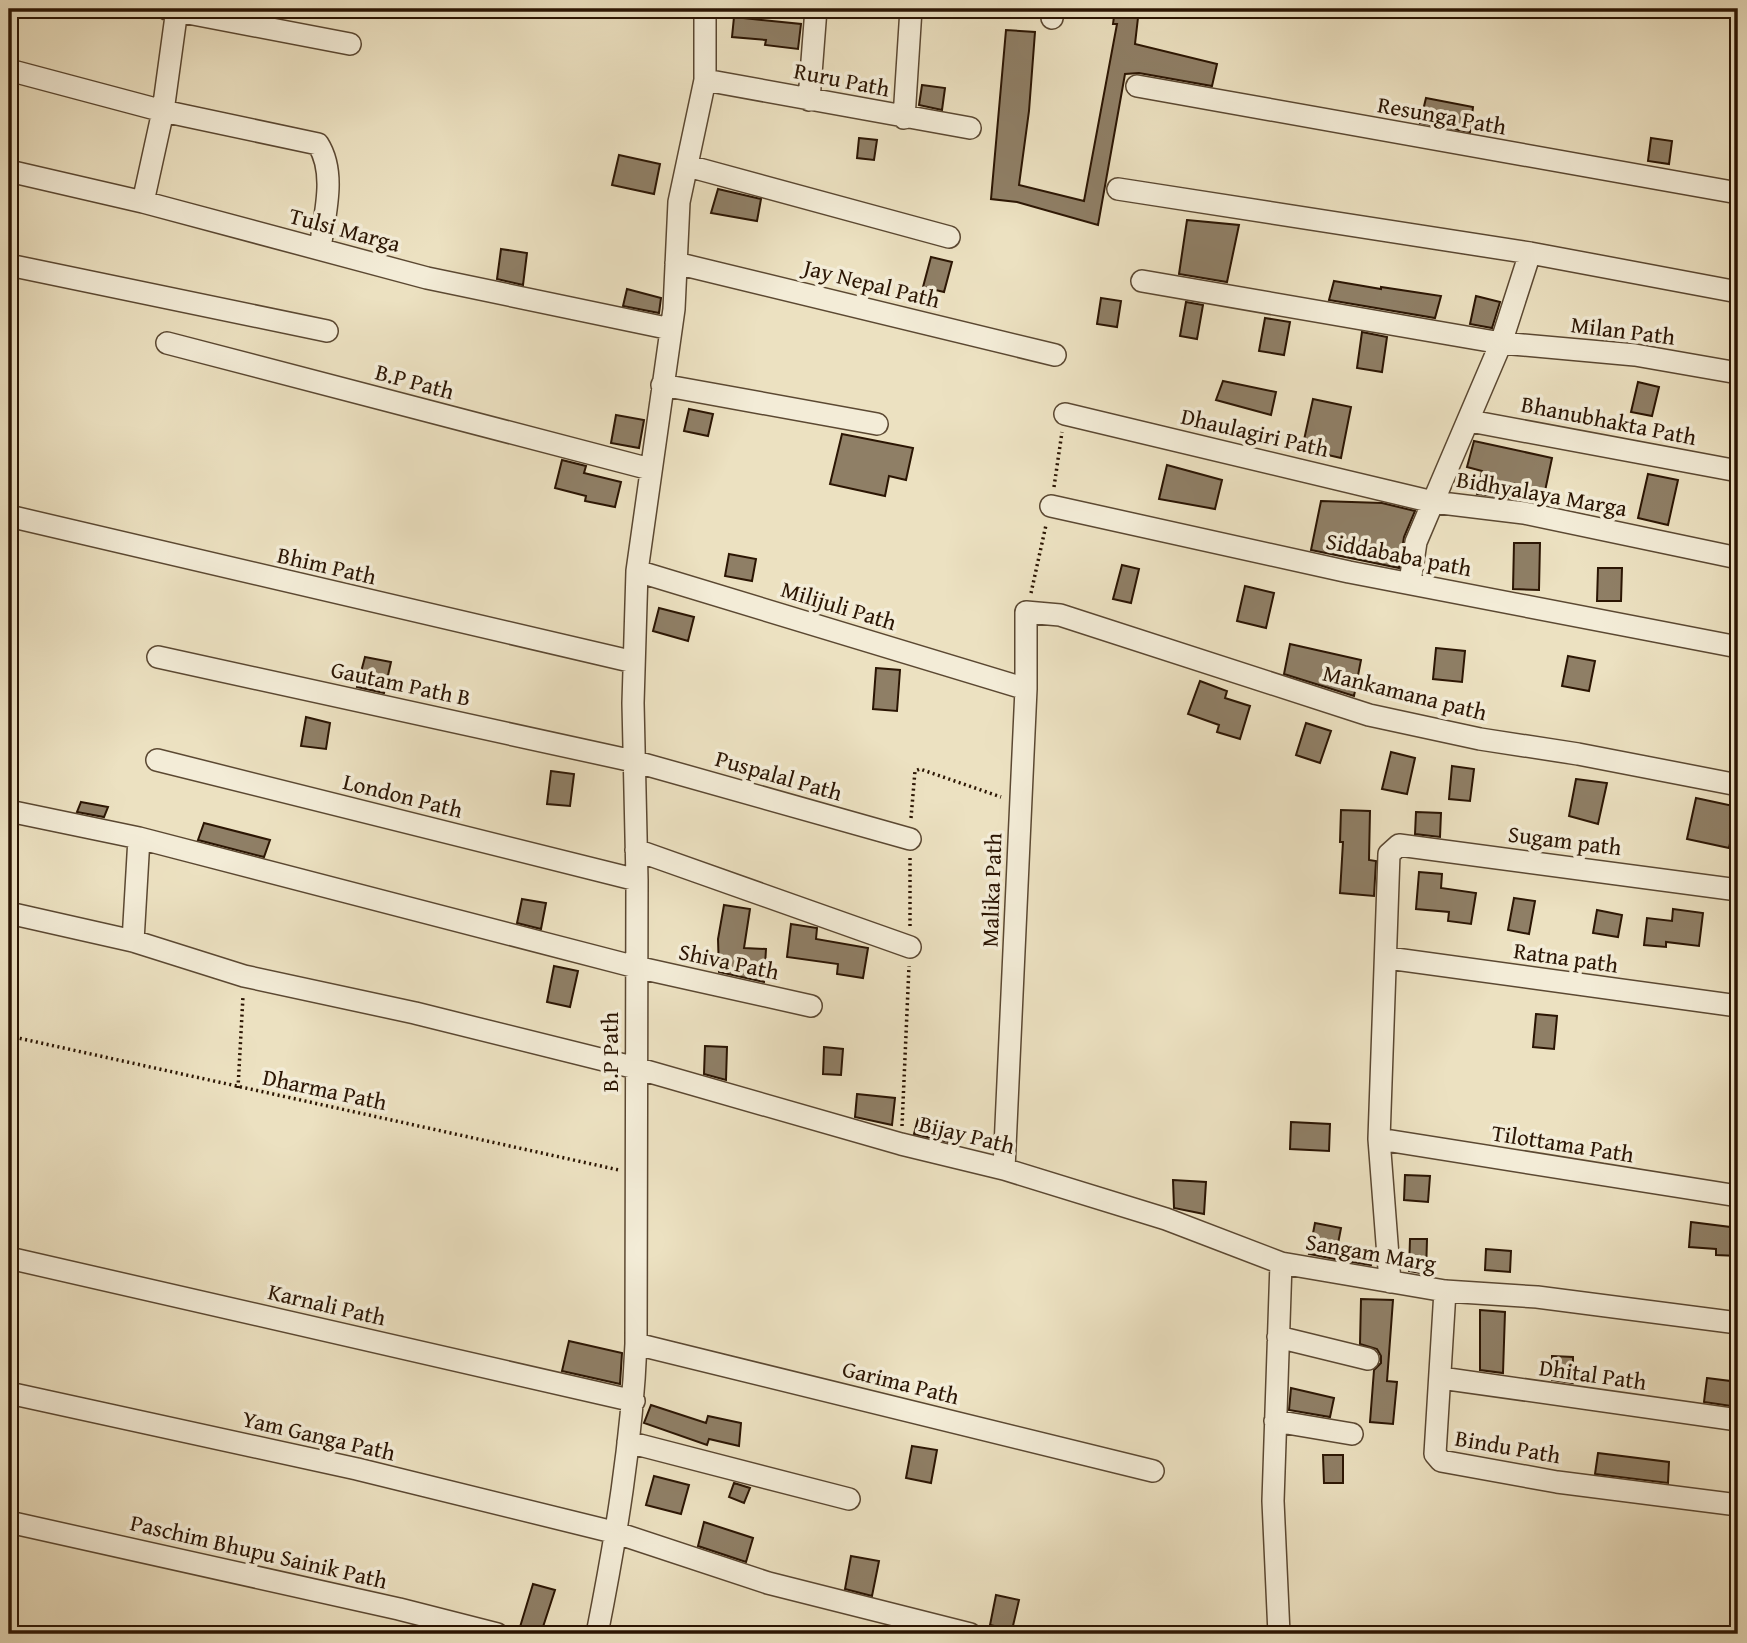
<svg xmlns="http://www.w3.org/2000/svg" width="1747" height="1643" font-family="'Gentium Book Plus',serif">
	<rect width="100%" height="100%" fill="#ece1c1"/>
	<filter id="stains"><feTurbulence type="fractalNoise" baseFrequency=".00286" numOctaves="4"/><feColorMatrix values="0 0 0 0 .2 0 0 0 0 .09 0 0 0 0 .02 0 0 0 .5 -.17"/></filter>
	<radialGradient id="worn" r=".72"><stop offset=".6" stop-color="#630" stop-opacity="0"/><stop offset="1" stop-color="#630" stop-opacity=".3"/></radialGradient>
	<path fill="#8f7f66" stroke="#2b1503" stroke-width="2" d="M1115,9H1139L1135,44L1217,64L1212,86L1139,73L1125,74L1098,225L1017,202L991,199L1006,30L1035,32L1029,111L1019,185L1084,201L1117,24H1113Z
		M734,17L801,24L798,49L765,45L766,40L732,37Z
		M922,85L945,88L942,110L919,105Z
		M1426,98L1473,107L1470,132L1420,123Z
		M859,138L877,140L874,160L857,158Z
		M1651,138L1672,141L1669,164L1648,161Z
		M619,155L660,164L654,194L612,185Z
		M718,189L761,199L757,221L711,213Z
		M1187,220L1239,225L1227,282L1179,274Z
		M501,249L527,253L523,285L497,279Z
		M931,257L952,262L944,292L923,287Z
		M1334,281L1381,289V287L1441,296L1435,318L1329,300Z
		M627,289L661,298L659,313L623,306Z
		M1476,296L1500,302L1492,328L1470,324Z
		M1101,298L1121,301L1117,327L1097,324Z
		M1186,302L1203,305L1197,339L1180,336Z
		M1265,318L1290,322L1284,355L1259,351Z
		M1362,332L1387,337L1382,372L1357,368Z
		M1223,381L1276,392L1271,415L1216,400Z
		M1638,382L1659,387L1652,416L1631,412Z
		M1313,399L1351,407L1341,458L1302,449Z
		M689,409L713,414L708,436L684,431Z
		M616,415L644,420L639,448L611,443Z
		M842,434L913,448L906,480L889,476L885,496L830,484Z
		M1474,441L1552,458L1545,491L1511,483L1508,498L1477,494L1482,471L1467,467Z
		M562,460L586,466L584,473L621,482L615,507L585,501L586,496L555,488Z
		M1167,465L1222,480L1215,509L1159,499Z
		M1648,474L1678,480L1668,525L1638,518Z
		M1321,501L1382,503L1415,511L1404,537L1399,568L1311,550Z
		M1514,543H1540L1539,590L1513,589Z
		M729,554L756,559L752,581L725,576Z
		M1122,565L1139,569L1131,603L1113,599Z
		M1598,568H1622L1621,601H1597Z
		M1245,586L1274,593L1266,628L1237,621Z
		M659,608L694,617L688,641L653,631Z
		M1290,644L1361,660L1354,696L1284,674Z
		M1436,648L1465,651L1462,682L1433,679Z
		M1568,656L1595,661L1589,691L1562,686Z
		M365,657L391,662L384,693L357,687Z
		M876,668L900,670L897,711L873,709Z
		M1200,681L1227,691L1225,698L1250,706L1240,739L1217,732L1219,725L1188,714Z
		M306,717L330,723L326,749L301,746Z
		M1306,723L1331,731L1320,763L1296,755Z
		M1391,752L1415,758L1407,794L1382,789Z
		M1452,766L1474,769L1470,801L1449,799Z
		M551,771L574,774L570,806L547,804Z
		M1576,779L1607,783L1598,824L1569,816Z
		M1696,798L1738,807L1729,848L1687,839Z
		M81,802L108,807L104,817L77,812Z
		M1341,810L1370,811L1369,860L1376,861L1374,896L1340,893L1343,842H1340Z
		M1416,812L1441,813L1440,837L1415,834Z
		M204,823L270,840L264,857L198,840Z
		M1419,872L1442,874L1441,888L1476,893L1471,924L1448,921L1449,912L1416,909Z
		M1514,898L1535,901L1529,934L1508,930Z
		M522,899L546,903L541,929L517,923Z
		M724,905L750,909L744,948L766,949L764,982L719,972L718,939Z
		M1673,909L1703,913L1699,946L1666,942V947L1644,945L1647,918L1672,921Z
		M1597,910L1622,915L1618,937L1593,933Z
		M791,924L817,928L816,939L868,948L863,978L837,974L838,964L787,957Z
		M554,966L578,971L570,1007L547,1002Z
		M1536,1014L1557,1016L1554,1049L1533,1047Z
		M705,1046L727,1047L726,1080L704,1074Z
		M824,1047L843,1049L841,1075L823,1074Z
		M857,1094L895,1098L892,1125L855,1117Z
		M918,1119L957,1131L953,1143L914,1134Z
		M1291,1122L1330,1124L1329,1151L1290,1149Z
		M1405,1175L1430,1176L1428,1202L1404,1200Z
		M1173,1180L1206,1182L1204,1214L1174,1208Z
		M1691,1222L1738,1228V1256L1716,1255V1249L1689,1247Z
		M1315,1223L1341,1228L1335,1259L1309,1254Z
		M1410,1239H1427L1426,1274L1409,1271Z
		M1486,1249L1511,1251L1510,1272L1485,1270Z
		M1348,1250L1373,1254L1371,1265L1346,1261Z
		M1361,1299L1393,1300L1387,1381L1397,1382L1393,1424L1370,1422L1374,1370L1381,1363V1356L1377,1349L1360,1344Z
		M1480,1310L1505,1312L1503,1373L1480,1370Z
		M569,1341L622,1353L620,1384L562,1371Z
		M1552,1356L1573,1357V1383L1552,1380Z
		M1707,1378L1738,1382V1407L1704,1402Z
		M1291,1388L1334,1398L1330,1417L1289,1410Z
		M651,1405L706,1423L708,1416L741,1423L739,1446L709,1439L707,1445L644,1423Z
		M912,1446L937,1450L931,1483L906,1478Z
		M1598,1453L1669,1462L1668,1483L1595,1474Z
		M1323,1455H1343V1483H1324Z
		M654,1476L689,1485L681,1514L646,1505Z
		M734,1483L750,1488L744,1503L729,1497Z
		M704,1522L753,1538L746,1562L698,1546Z
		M851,1556L879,1561L872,1596L845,1589Z
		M533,1584L555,1590L541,1633L520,1627Z
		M996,1595L1019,1600L1012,1630L990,1625Z"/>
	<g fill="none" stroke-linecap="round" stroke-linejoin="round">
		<defs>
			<path id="minor" d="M167,9L350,44
				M1052,18L1053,9
				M9,70L163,111L177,9
				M705,80L970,128
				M1137,86L1738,193
				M809,100L816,9
				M904,118L911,9
				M688,166L949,237
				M9,171L143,202L427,278L671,329
				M1118,189L1530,253L1501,343L1433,502L1524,513L1738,558
				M143,202L163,111L318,144C337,174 324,216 320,249
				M1530,253L1738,292
				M676,263L1055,355
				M9,265L327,331
				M1142,281L1501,343L1635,355L1738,373
				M167,343L650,469
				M662,385L877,424
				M1065,414L1433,502L1416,542L1410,582
				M1470,421L1738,471
				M1051,506L1349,572L1738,647
				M9,516L634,662
				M637,571L1026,689
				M158,657L633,761L910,839
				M157,760L637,880
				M9,811L139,838
				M636,850L910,947
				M9,913L133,941L244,976L415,1013L636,1068L901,1144L1004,1169L1166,1219L1281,1263
				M133,941L139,838L636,967L811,1006
				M1388,958L1738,1006
				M1379,1139L1738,1196
				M1004,1169L1026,689V612L1060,615L1369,715L1480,739L1578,754L1738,785
				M9,1258L634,1401
				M1390,1282L1379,1139L1389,854L1399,845L1738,890
				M1445,1291L1435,1454L1441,1461L1557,1482L1738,1505
				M1278,1337L1368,1359
				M636,1344L1153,1471
				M1441,1378L1738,1420
				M9,1393L357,1469L617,1533L768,1583L970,1634
				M1275,1421L1352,1434
				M628,1442L849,1499
				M9,1522L399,1609L497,1634
				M597,1634C616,1538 632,1442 636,1344L637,880L633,703L637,571L674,309L679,202L705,80V9
				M1279,1634L1273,1501L1281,1263L1445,1291L1537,1297L1738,1323"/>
		</defs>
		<use href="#minor" stroke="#5b4832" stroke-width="24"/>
		<path stroke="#2b1503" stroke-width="3.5" stroke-dasharray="2 3.5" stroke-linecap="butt" d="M1054,487L1062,432
			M1031,593L1046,525
			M911,818L915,771L920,769L1001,797
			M910,858V927
			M9,1036L619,1170
			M238,1088L243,996
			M902,1126L909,966"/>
		<use href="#minor" stroke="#f3ecd7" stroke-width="21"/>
	</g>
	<g text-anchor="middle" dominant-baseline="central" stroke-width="7" stroke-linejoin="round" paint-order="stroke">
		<g font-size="23" fill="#2b1503" stroke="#f3ecd7">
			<text transform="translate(842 79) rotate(11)">Ruru Path</text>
			<text transform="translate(1442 115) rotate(10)">Resunga Path</text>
			<text transform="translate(345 229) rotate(15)">Tulsi Marga</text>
			<text transform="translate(872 283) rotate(14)">Jay Nepal Path</text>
			<text transform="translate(1623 330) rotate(7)">Milan Path</text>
			<text transform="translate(415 381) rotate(15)">B.P Path</text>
			<text transform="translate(1609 420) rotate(11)">Bhanubhakta Path</text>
			<text transform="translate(1255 432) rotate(13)">Dhaulagiri Path</text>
			<text transform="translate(1542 493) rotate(10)">Bidhyalaya Marga</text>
			<text transform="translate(1399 554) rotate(11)">Siddababa path</text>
			<text transform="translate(327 565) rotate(13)">Bhim Path</text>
			<text transform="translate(839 605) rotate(17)">Milijuli Path</text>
			<text transform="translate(401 683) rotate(12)">Gautam Path B</text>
			<text transform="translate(1405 692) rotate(14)">Mankamana path</text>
			<text transform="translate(779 775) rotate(16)">Puspalal Path</text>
			<text transform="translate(403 795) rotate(14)">London Path</text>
			<text transform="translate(1565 840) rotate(7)">Sugam path</text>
			<text transform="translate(991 890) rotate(-88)">Malika Path</text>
			<text transform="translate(1566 957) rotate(8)">Ratna path</text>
			<text transform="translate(729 961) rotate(12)">Shiva Path</text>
			<text transform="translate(609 1052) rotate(-90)">B.P Path</text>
			<text transform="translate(325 1089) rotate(12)">Dharma Path</text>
			<text transform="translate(967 1134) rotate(14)">Bijay Path</text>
			<text transform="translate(1563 1143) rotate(9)">Tilottama Path</text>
			<text transform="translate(1371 1252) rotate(10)">Sangam Marg</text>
			<text transform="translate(327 1304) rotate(13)">Karnali Path</text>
			<text transform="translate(1593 1374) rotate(8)">Dhital Path</text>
			<text transform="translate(901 1382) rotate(14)">Garima Path</text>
			<text transform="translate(319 1435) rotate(13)">Yam Ganga Path</text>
			<text transform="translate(1508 1446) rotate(10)">Bindu Path</text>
			<text transform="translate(259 1551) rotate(13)">Paschim Bhupu Sainik Path</text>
		</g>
	</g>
	<rect width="1747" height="1643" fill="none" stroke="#ece1c1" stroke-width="35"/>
	<rect x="10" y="10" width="1726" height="1622" fill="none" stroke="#2b1503" stroke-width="3.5"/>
	<rect x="18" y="18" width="1712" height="1608" fill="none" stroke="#2b1503" stroke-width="2"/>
	<rect width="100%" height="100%" filter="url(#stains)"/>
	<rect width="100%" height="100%" fill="url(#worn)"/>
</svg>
